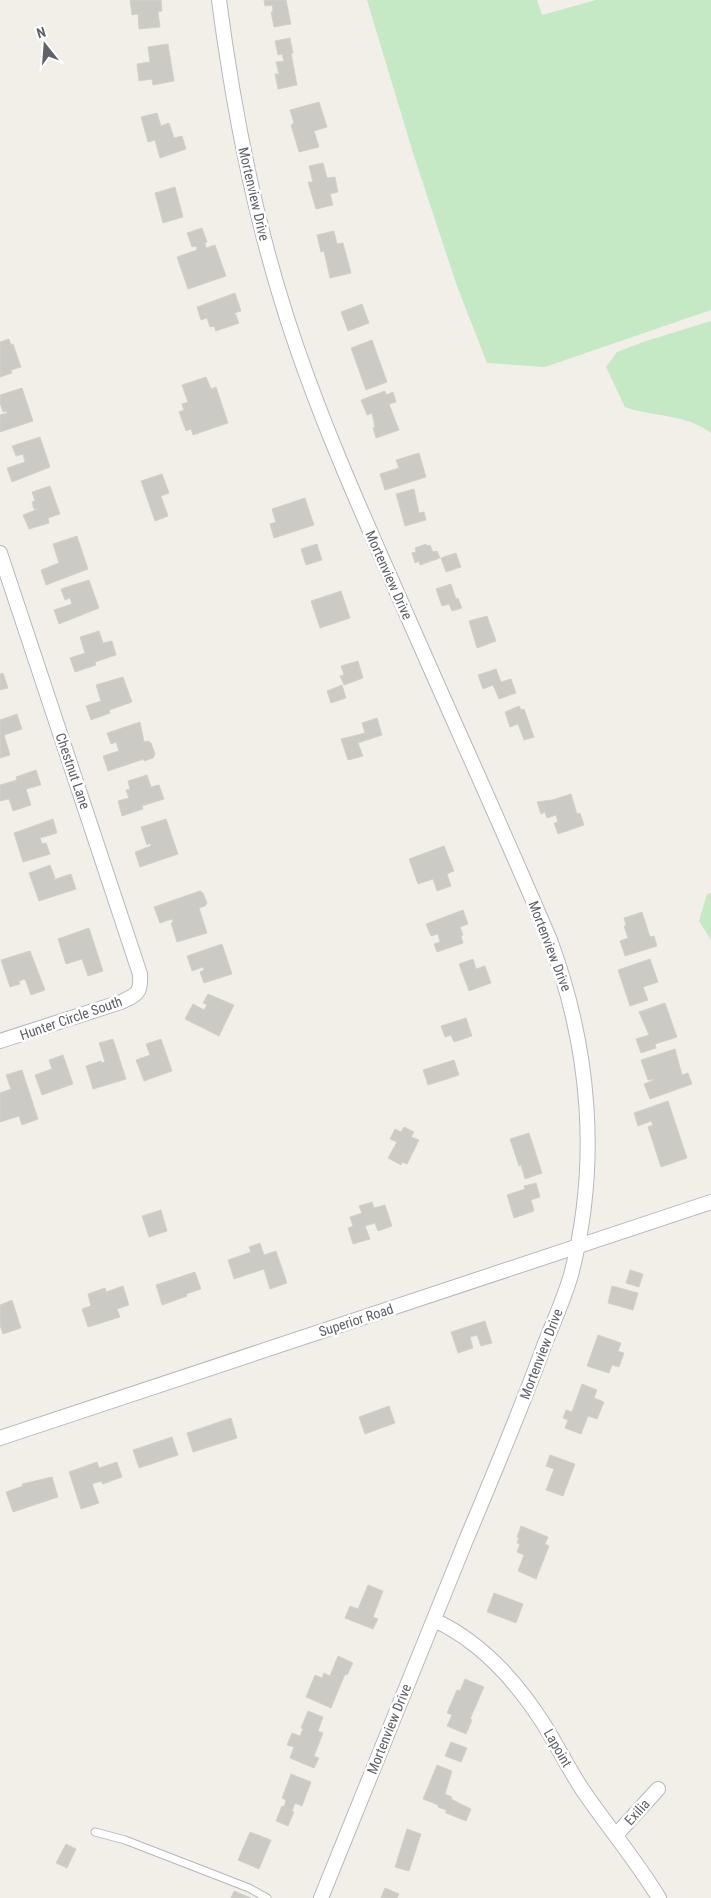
<svg xmlns="http://www.w3.org/2000/svg" width="711" height="1898" font-family="'Roboto Condensed',sans-serif">
	<rect width="100%" height="100%" fill="#f1efe8"/>
	<path fill="#c5e8c5" d="M367,0H537L542,15L596,0H711V310L545,367L487,363L457,286L414,156Z
		M711,321V433C687,414 653,417 625,407L606,367L617,352L643,342Z
		M711,893V940L699,921L707,894Z"/>
	<path fill="#cccac5" stroke="#d6d1c6" d="M130,0H161L162,11L158,12L160,27L139,29L138,14L132,15Z
		M264,0H286L291,24L274,27L271,12H273L272,5L265,6Z
		M290,38L293,53H291L297,85L278,89L275,74H279L276,62L284,61L282,54L278,55L275,41Z
		M168,44L174,81L153,85L152,79L139,81L137,64L150,62L148,47Z
		M319,102L327,127L314,131L319,147L299,152L291,125L294,123L290,110Z
		M157,113L161,126L169,123L174,138L182,136L186,149L160,158L155,140L148,142L141,117Z
		M323,163L327,178L335,177L338,192L330,194L333,205L316,209L308,182H313L309,166Z
		M175,187L183,217L163,223L155,193Z
		M202,228L207,242L205,243L206,248L215,245L226,276L188,289L177,257L197,250L196,246L192,247L187,233Z
		M334,231L337,244L343,243L351,273L330,278L324,251L321,252L317,235Z
		M235,293L241,311L235,313L239,323L216,331L214,326L210,327L207,318L201,320L197,307Z
		M362,304L369,323L348,331L341,312Z
		M9,339L11,345L13,344L21,367L11,370L12,373L0,377V342Z
		M372,340L387,382L366,390L351,348Z
		M206,377L211,389L216,387L228,423L193,435L191,429L186,431L179,412L184,410L182,404L188,402L182,385Z
		M22,388L33,421L0,432V415L7,413L6,411L3,412L0,403V395Z
		M385,391L386,395L393,392L396,402L389,404L399,430L376,438L373,428L375,427L372,413L367,415L361,400Z
		M40,437L50,467L12,482L7,468L25,462L23,454L16,456L12,446Z
		M419,453L426,477L385,490L380,474L399,468L396,460Z
		M162,474L169,493L161,496L168,516L155,521L141,481Z
		M50,486L60,514L48,518L49,523L29,529L23,515L38,509H34L32,502L35,501L32,492Z
		M414,489L419,513L424,512L426,520L405,526L396,494Z
		M305,498L314,525L274,538L270,524L276,522L272,509Z
		M77,536L88,569L46,585L41,570L59,563L53,544Z
		M317,544L322,560L306,565L301,549Z
		M426,544L427,546L430,545L433,552L437,551L440,558L420,565L419,561L415,563L412,553L416,552L415,548Z
		M456,553L461,567L446,572L441,558Z
		M89,580L99,608L59,624L54,610L72,604L70,598L65,600L61,589Z
		M451,584L456,599L458,598L462,608L452,611L449,604L442,606L436,589Z
		M341,591L350,618L320,628L311,601Z
		M487,616L496,641L477,648L469,621Z
		M99,631L103,643L112,641L116,655L95,662L96,665L75,672L70,658L85,653L80,637Z
		M358,661L363,678L344,685L340,676L344,675L341,666Z
		M496,669L501,682L511,679L516,693L499,699L493,685L483,689L478,675Z
		M3,673L8,688L0,690V674Z
		M123,677L132,702L109,710L110,713L91,720L86,706L101,701L96,685Z
		M342,685L346,698L331,703L327,691Z
		M519,706L521,710L524,709L534,737L524,740L518,724L510,727L505,712Z
		M17,714L22,729L4,735L10,755L0,758V720Z
		M377,718L382,735L358,743L363,756L348,760L341,739L365,733L362,723Z
		M140,722L144,742L148,741L151,743L155,754L153,758L144,761V759L108,771L103,756L119,751L116,742L111,744L107,733Z
		M36,770L41,785L26,789L31,805L13,811L9,799L0,801V785L17,780L16,777Z
		M147,775L151,787L159,785L164,799L142,806L143,809L122,816L118,801L129,798L126,790L130,789L128,781Z
		M571,794L577,814L580,813L584,825L558,834L554,823L558,822L556,815L547,818L545,812L541,814L537,802L552,800Z
		M53,819L57,833L40,838L42,844L46,843L50,854L23,862L14,833Z
		M166,819L178,854L140,867L135,852L151,846L150,843L147,845L141,827Z
		M444,846L454,871L447,874L451,886L437,891L433,879L418,884L409,859Z
		M50,865L55,878L53,880L71,874L76,889L39,901L29,873Z
		M200,891L203,893L207,903L205,906L199,908L207,933L177,942L171,923L173,922L172,919L160,923L154,907Z
		M463,910L468,924L460,927L463,935L461,936L463,943L437,952L434,944L440,942L438,934L431,936L426,924Z
		M642,912L650,937L654,936L657,946L625,956L620,941L628,938L624,926L626,925L624,918Z
		M89,928L103,971L88,976L82,959L66,964L58,939Z
		M222,944L232,974L204,983L200,972L204,970L203,967L192,971L187,956Z
		M30,951L45,990L31,995L25,979L19,981L20,984L10,987L1,960Z
		M473,959L476,969L485,966L491,983L469,991L459,964Z
		M650,959L658,982L643,987L648,1000L630,1006L618,970Z
		M208,994L234,1005L219,1036L185,1019L193,1004L204,1010L207,1005L203,1003Z
		M665,1003L677,1037L655,1044L656,1048L641,1053L636,1039L649,1035L639,1012Z
		M466,1018L472,1036L454,1042L451,1035L445,1037L441,1026Z
		M113,1039L126,1079L93,1089L86,1066L101,1061L102,1063L105,1062L99,1043Z
		M161,1039L172,1071L144,1081L136,1060L150,1055L146,1044Z
		M675,1049L682,1075L688,1073L692,1084L650,1099L644,1084L654,1080L653,1079L648,1080L641,1060Z
		M63,1055L73,1084L42,1095L35,1075L52,1069L49,1060Z
		M454,1060L459,1075L428,1085L423,1070Z
		M22,1070L38,1119L22,1125L19,1116L0,1122V1093L11,1089L6,1075Z
		M668,1101L687,1158L661,1167L648,1127L653,1125L651,1121L638,1126L634,1113Z
		M404,1127L414,1132L411,1137L419,1140L407,1164L402,1162L401,1165L388,1158L397,1142L390,1139L395,1129L401,1132Z
		M529,1133L542,1173L525,1179L521,1165L519,1166L510,1139Z
		M536,1183L540,1197L531,1200L534,1211L514,1218L507,1195L525,1189L524,1186Z
		M372,1202L374,1208L385,1205L392,1226L378,1231L375,1223L365,1226L370,1239L353,1244L348,1228L353,1226L350,1217L362,1213L359,1206Z
		M161,1210L167,1231L149,1237L142,1216Z
		M260,1243L264,1255L276,1251L287,1283L270,1289L264,1269L234,1279L228,1260L251,1252L249,1247Z
		M630,1270L643,1274L639,1287L626,1283Z
		M195,1272L201,1289L186,1294L187,1296L162,1305L156,1285Z
		M123,1286L129,1305L117,1309L120,1317L88,1327L82,1309L91,1306L88,1294L105,1288L106,1292Z
		M612,1286L638,1293L633,1310L608,1303Z
		M12,1300L21,1328L3,1334L0,1325V1305Z
		M485,1321L492,1343L481,1346L477,1335L470,1337L473,1348L458,1353L451,1332Z
		M598,1335L621,1343L618,1351L624,1353L619,1367L612,1365L609,1373L587,1366Z
		M582,1384L597,1390L594,1398L604,1402L597,1419L588,1416L581,1434L565,1428L568,1420L563,1418L566,1410L572,1412Z
		M389,1406L395,1423L365,1434L359,1417Z
		M231,1418L237,1438L193,1452L187,1433Z
		M172,1437L178,1455L139,1468L133,1450Z
		M550,1455L575,1464L563,1496L546,1490L554,1469L546,1466Z
		M97,1462L99,1468L117,1462L122,1477L103,1484L101,1481L92,1484L99,1503L81,1509L69,1472Z
		M52,1477L58,1497L13,1512L6,1492L23,1486L22,1484Z
		M521,1526L548,1537L545,1544L549,1546L536,1579L518,1571L524,1555L517,1552L520,1544L517,1543L519,1538L517,1537Z
		M368,1585L383,1591L373,1617L378,1619L373,1629L345,1618L350,1606L358,1609Z
		M494,1593L523,1604L516,1623L487,1612Z
		M338,1656L353,1663L347,1675L345,1674L331,1708L306,1697L315,1675L322,1678L324,1673L330,1676Z
		M465,1679L484,1687L470,1719L472,1720L466,1734L447,1726L452,1715L447,1713L457,1690L460,1691Z
		M308,1711L323,1717L318,1731L323,1733L314,1756L319,1758L314,1768L290,1758L294,1747L287,1745L292,1733L300,1736L303,1729L301,1728Z
		M451,1742L467,1748L461,1762L445,1756Z
		M437,1765L452,1771L445,1794L452,1797L451,1799L471,1809L466,1821L446,1813V1810L438,1807V1805L423,1799Z
		M291,1774L311,1782L302,1806L295,1803L292,1811L294,1812L288,1826L276,1821L282,1806L284,1807L286,1800L282,1798Z
		M407,1829L421,1834L409,1871L395,1867Z
		M250,1832L271,1840L259,1869L238,1860Z
		M66,1844L76,1849L67,1868L56,1863Z
		M385,1888L399,1894L397,1898H381Z
		M234,1891L251,1898H231Z"/>
	<g fill="none" stroke-linecap="round" stroke-linejoin="round">
		<defs>
			<path id="lane" d="M95,1832L125,1840L249,1888L267,1898"/>
			<path id="street" d="M219,0C233,107 253,212 286,315C315,406 353,493 392,581C444,701 499,820 550,940C590,1048 600,1163 571,1275C564,1299 553,1323 544,1346C520,1412 493,1476 466,1540C418,1659 369,1779 321,1898
				M0,553L140,974C141,993 138,994 121,1002L0,1041
				M0,1438L711,1202
				M434,1620C480,1641 516,1681 543,1723C557,1745 568,1768 582,1789C607,1826 636,1860 659,1898
				M616,1835L658,1789"/>
		</defs>
		<use href="#lane" stroke="#b5b8bc" stroke-width="9"/>
		<use href="#street" stroke="#b5b8bc" stroke-width="16"/>
		<use href="#lane" stroke="#fff" stroke-width="7"/>
		<use href="#street" stroke="#fff" stroke-width="14"/>
	</g>
	<g text-anchor="middle" dominant-baseline="central" stroke-width="5" stroke-linejoin="round" paint-order="stroke">
		<g font-size="14" fill="#5f6368" stroke="#fff">
			<text transform="translate(254 194) rotate(77)">Mortenview Drive</text>
			<text transform="translate(389 575) rotate(66)">Mortenview Drive</text>
			<text transform="translate(73 771) rotate(71)">Chestnut Lane</text>
			<text transform="translate(550 946) rotate(69)">Mortenview Drive</text>
			<text transform="translate(71 1018) rotate(-19)">Hunter Circle South</text>
			<text transform="translate(356 1320) rotate(-18)">Superior Road</text>
			<text transform="translate(541 1354) rotate(-69)">Mortenview Drive</text>
			<text transform="translate(389 1729) rotate(-68)">Mortenview Drive</text>
			<text transform="translate(558 1748) rotate(60)">Lapoint</text>
			<text transform="translate(637 1812) rotate(-48)">Exilia</text>
		</g>
	</g>
	<g transform="translate(45 45) rotate(343)" stroke="#ffffff" stroke-width="4" paint-order="stroke">
	<path d="M0-4L9 19L0 12L-9 19Z" fill="#5f6368"/>
	<text y="-8" font-size="14" font-weight="bold" text-anchor="middle" fill="#5f6368">N</text>
	</g>
</svg>
